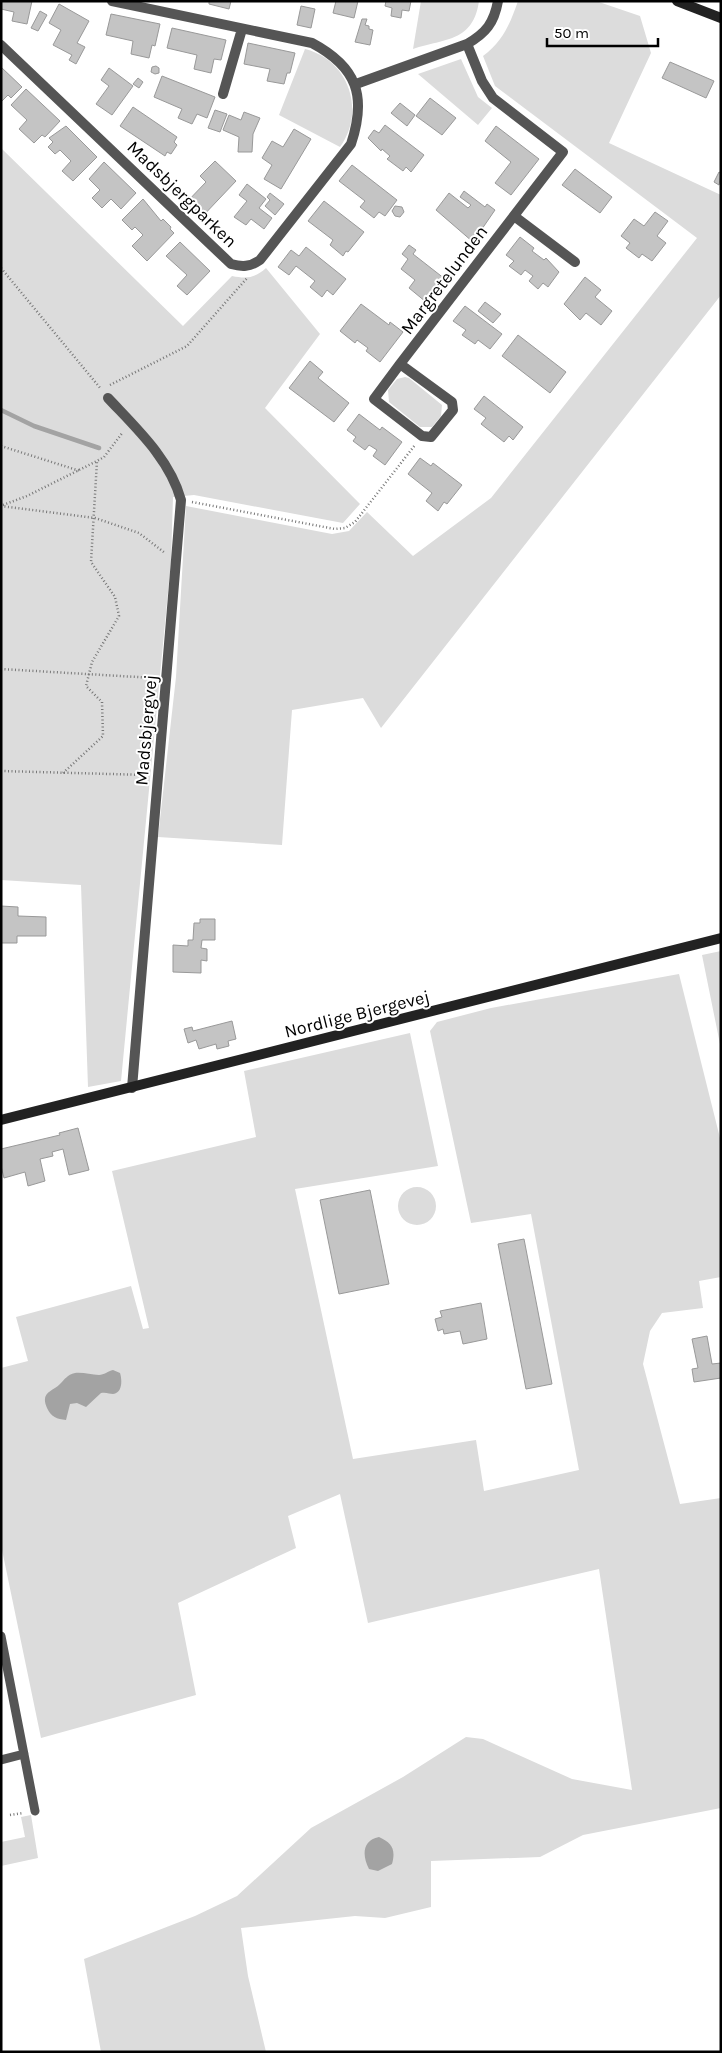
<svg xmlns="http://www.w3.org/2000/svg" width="722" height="2053" font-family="Karla,sans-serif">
	<rect width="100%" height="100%" fill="#fff"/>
	<path fill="#dcdcdc" d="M421,1H479C473,42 446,38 413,49Z
		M518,1H596L640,16L651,53L609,143L721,195V295L381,728L363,698L292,710L282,845L158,837L176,677L186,506L332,534L349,531L367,512L413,556L491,498L697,238L495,86L483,56C503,41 510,24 518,1Z
		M305,49C349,60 366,111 340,147L279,115Z
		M461,59L478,97L492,108L478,125L418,74Z
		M1,148L183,326L232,276C247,279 255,278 266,268L320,334L265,408L360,504L343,523L194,495L173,497L171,561L121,1081L88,1087L81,885L1,880Z
		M405,377L409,378L442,405L441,416L432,427H420L389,402L388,390L397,379Z
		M721,951V1049L702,955Z
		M679,974L721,1142V1277L699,1281L703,1308L662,1313L650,1331L643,1364L680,1504L721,1498V1808L583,1835L540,1857L431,1861V1907L385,1918L355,1916L241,1928L248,1976L266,2052H101L84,1959L195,1916L237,1896L311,1828L403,1777L466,1737L483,1739L572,1779L632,1790L599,1569L368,1623L340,1494L288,1516L296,1548L178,1603L196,1695L41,1738L1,1545V1368L28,1361L16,1317L131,1286L143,1329L149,1328L112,1171L256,1137L244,1071L410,1033L438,1166L295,1189L353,1459L476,1440L484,1491L579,1470L531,1214L471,1223L430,1031L437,1022L491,1008Z
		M398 1206a19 19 0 1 1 38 0a19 19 0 1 1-38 0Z
		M31,1815L38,1858L1,1866V1842L25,1837L21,1817Z"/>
	<path fill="#a3a3a3" d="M113,1370L120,1373C122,1379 123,1393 113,1394C110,1394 106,1392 101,1393L86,1407L77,1403L70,1404L66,1420C57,1419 51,1417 47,1408C40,1392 52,1392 60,1384C65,1379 67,1375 75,1373C83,1372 91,1375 99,1375C104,1375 108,1371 113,1370Z
		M379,1837C392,1843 396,1849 392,1864L378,1871L369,1869C362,1856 362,1840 379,1837Z"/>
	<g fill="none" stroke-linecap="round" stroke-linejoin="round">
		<path stroke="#a3a3a3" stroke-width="4.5" d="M1,410L34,426L99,448"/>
	</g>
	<path fill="#c4c4c4" stroke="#999" d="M1,1H32L27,24L12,21L14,12L1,9Z
		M209,1H231L229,9L209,4Z
		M336,1H358L354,18L333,13Z
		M386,1H411L409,11L402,10L401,18L391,16L392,8L385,6Z
		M59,4L89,21L77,43L85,47L76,64L69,60L72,55L53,45L61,30L49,23Z
		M301,6L315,9L311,28L297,25Z
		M40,11L47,15L38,31L31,28Z
		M111,14L160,24L155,46L152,45L149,58L131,54L133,41L106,35Z
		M362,19H367L365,25L369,26V29L373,30L370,45L355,42Z
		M172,28L226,40L221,60L214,59L211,73L194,69L197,55L167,48Z
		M248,43L295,53L290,73H287L284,84L267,81L270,69L244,64Z
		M670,62L714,81L706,98L662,78Z
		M156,66L159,68V73L155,74L151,72L152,67Z
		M1,67L22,87L11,98L8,95L1,102Z
		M109,68L133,86L112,115L96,104L109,86L101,80Z
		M162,76L215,97L207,118L197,114L192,124L178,118L182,109L154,97Z
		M138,78L143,82L139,88L133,84Z
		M26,89L60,121L45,137L42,135L34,143L19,129L27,120L11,105Z
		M430,98L456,118L442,135L416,116Z
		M400,103L415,115L407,126L391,113Z
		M133,107L177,137L174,142L177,145L171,154L167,152L165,156L120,126Z
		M215,110L227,114L220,132L208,128Z
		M244,112L260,118L253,134L252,152H238L239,137L223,130L229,115L241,120Z
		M385,125L424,155L411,172L406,167L403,171L387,159L390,156L382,149L381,151L368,138L374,130L379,133Z
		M66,126L97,157L73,181L62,171L71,161L60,150L55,154L48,147L53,142L49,138Z
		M496,126L539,159L511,195L495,183L511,162L485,141Z
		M294,129L311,139L281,189L264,179L272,165L262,158L272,141L283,147Z
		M215,161L236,181L200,219L184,205L206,182L200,176Z
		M104,162L136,193L121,209L111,199L102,208L92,198L100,190L89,179Z
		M352,165L397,200L385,216L379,212L374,218L360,207L365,201L339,181Z
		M575,169L612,197L600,213L562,185Z
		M719,172L721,173L719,185L714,182Z
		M247,184L266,199L259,208L272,218L264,229L251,219L246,225L234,217L247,201L239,195Z
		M464,191L485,207L487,204L495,210L473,242L436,210L449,193L468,208L471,205L460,197Z
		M270,193L284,204L275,215L265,206L270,200L267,197Z
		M143,199L161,221L163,219L171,227L170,229L174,233L147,261L132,246L143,235L135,227L132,230L122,220Z
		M324,201L364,232L348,252L346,251L343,256L330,245L333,240L308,221Z
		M395,206L402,207L404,212L400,217L395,216L392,211Z
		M655,212L668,221L657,236L666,243L652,261L642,254L639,258L626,248L630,243L621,236L634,219L644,226Z
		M520,237L534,248L532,251L544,260L546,258L559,272L548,287L543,283L538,289L529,281L533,276L525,270L521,275L509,266L514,261L506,255Z
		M180,242L210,271L187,295L177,286L187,275L166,256Z
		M409,245L416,250L413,254L445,279L426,302L409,288L415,280L401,269L408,259L402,254Z
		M306,247L346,279L333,295L327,290L322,297L310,287L315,281L296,266L289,275L278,267L291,250L299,256Z
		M585,277L601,290L595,297L612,311L601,325L586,313L580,320L564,304Z
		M485,302L501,314L493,323L478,311Z
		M361,304L389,325L390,322L403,332L380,362L366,351L368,348L357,340L355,343L340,331Z
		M465,306L502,334L490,349L478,340L475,344L462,335L466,330L453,321Z
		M518,335L566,372L550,393L502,356Z
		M310,361L323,372L318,378L349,403L334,422L289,388Z
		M484,396L523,427L513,440L509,436L504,442L481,424L486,418L474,409Z
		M359,414L380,430L382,427L402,442L385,465L373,456L377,450L369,445L365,450L353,441L356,437L347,430Z
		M420,458L431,466L433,463L462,485L447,504L444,502L438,511L426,501L432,493L408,474Z
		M1,906L18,907V916L46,917V936H17V943H1Z
		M200,919H215V940H202L201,948L207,949V961L201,960V973L173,972V945L188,946V940H193L194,923H200Z
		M232,1021L236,1039L228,1041L229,1046L217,1049L216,1044L199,1049L196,1040L188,1043L184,1029L192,1027L193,1031Z
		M78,1128L89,1170L69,1175L63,1149L52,1152L53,1156L40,1159L45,1181L28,1186L25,1172L4,1178L1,1166V1149L60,1135L59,1133Z
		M370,1190L389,1284L339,1294L320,1200Z
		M524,1239L552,1384L526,1389L498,1244Z
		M481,1303L487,1339L463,1344L460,1331L444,1334L443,1329L438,1331L435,1319L442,1317L440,1311Z
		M707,1336L712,1364L721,1363V1378L694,1382L692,1369L698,1368L692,1339Z"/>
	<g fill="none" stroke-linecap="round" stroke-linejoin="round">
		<path stroke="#777" stroke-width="2.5" stroke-dasharray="1 2.5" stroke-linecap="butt" d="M1,268L101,389
			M110,385L187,346L248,277
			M1,446L80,471
			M192,502L335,529L345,528L355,522L415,445
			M3,505L27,496L97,461L104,457L123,432
			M1,506L95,518L139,533L165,553
			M1,669L154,678
			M1,771L147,775
			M63,773L103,736L102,702L86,686L92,662L119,616L115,597L91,562L97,461
			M10,1815L23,1813"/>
		<path stroke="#555" stroke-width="9" d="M1,1636L35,1811
			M1,1760L24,1754"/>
		<path stroke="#555" stroke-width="10" d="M1,45L231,264C242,267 250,267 260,260L351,144C367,96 357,67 312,43L112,1
			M356,84L467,44C486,33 494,23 498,1
			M223,94L242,29
			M514,216L575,262
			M400,364L452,402L453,410L431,437L422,436L374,399L400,364L563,152L493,98L482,81L467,44
			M108,398C136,428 170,459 181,500L132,1088"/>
		<path stroke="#222" stroke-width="10" d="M677,1L721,18
			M1,1120L721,938"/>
	</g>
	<g text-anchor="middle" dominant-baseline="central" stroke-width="4" stroke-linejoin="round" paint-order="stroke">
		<g font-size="18" fill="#000" stroke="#fff">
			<text transform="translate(182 194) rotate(44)">Madsbjergparken</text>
			<text transform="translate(444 280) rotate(-53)">Margretelunden</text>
			<text transform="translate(146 730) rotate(-85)">Madsbjergvej</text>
			<text transform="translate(357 1014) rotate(-14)">Nordlige Bjergevej</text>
		</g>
	</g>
	<rect width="722" height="2053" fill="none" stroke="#000000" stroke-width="5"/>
	<path d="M547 38v8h111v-8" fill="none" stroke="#000000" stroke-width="2.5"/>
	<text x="554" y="38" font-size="15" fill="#000000" stroke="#ffffff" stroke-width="4" paint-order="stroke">50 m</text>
</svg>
